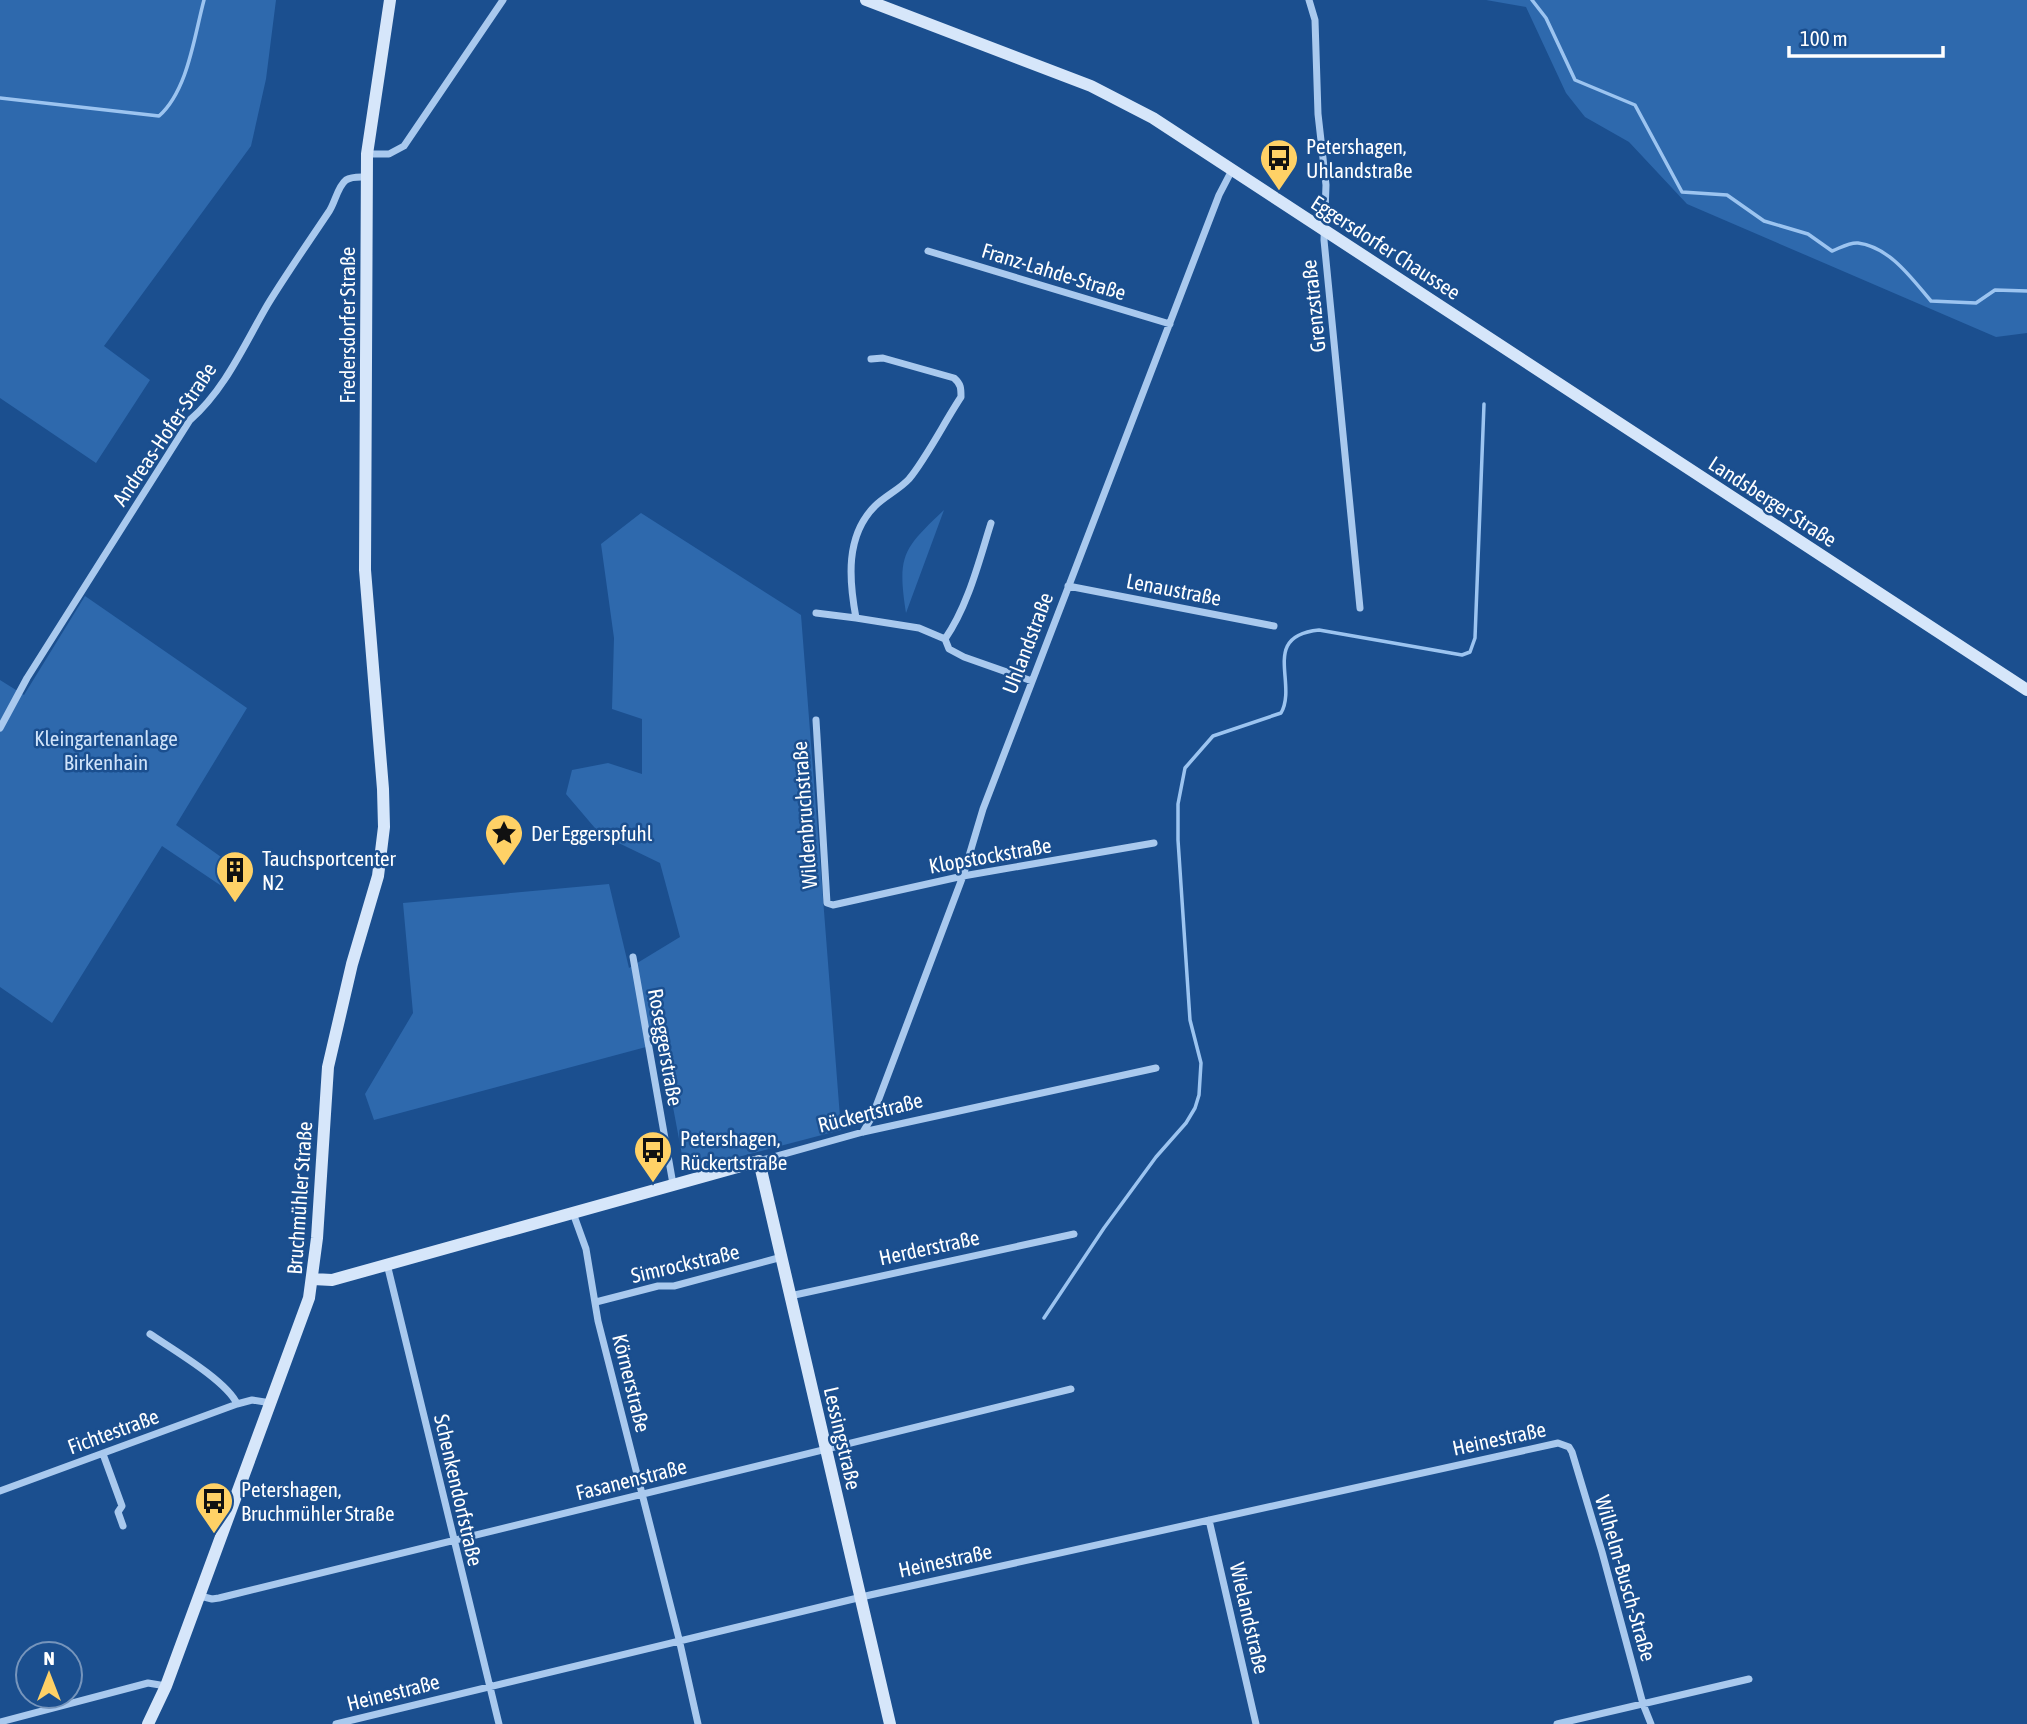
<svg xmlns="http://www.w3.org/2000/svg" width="2027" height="1724" font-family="'Asap Condensed',sans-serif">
	<rect width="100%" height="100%" fill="#1b4f8f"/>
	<path fill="#2e69ad" d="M0,0H276L266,79L251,146L104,346L150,380L96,463L0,398Z
		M1486,0H2027V333L1996,337L1687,204L1629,142L1585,117L1566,93L1526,7Z
		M944,510L906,613C897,555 903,549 944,510Z
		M641,513L801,615L841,1130L685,1171L661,1043L374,1120L365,1094L413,1013L403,903L609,884L629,968L680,937L660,863L600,834L566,794L572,770L608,763L642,774V719L612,709L614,638L601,544Z
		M85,596L247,708L176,825L238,869L223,887L162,846L52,1023L0,987V680L24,695Z"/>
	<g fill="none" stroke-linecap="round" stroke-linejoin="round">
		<path stroke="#9cc4f0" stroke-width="3.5" d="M1532,0L1546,18L1575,80L1635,105L1682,192L1727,195L1764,221L1808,234L1832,251C1840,248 1850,242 1858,243C1890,247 1912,279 1931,301L1976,303L1995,290L2027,291
			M0,98L159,116C188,90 194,37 204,0
			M1044,1318L1104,1228L1156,1157L1186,1123L1195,1108L1199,1095L1201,1063L1190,1020L1178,840V804L1185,768L1213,736L1281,713C1298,683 1260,636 1319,630L1462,655L1470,652L1475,638L1484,404"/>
		<path stroke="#a9c9ee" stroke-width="7" d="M1309,0L1315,20L1318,114L1326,185L1324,240L1360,608
			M367,154H389L404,146L503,0
			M928,251L1170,324
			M871,359L883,358L954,378C961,384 961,388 961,397C945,421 927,457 909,479C900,489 885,496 875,506C845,536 849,580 856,618L919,628L945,639L949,649L964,657L1032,681
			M1068,586L1274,626
			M816,613L856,618
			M945,639C968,606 979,561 991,523
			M816,720L827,903L833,905L963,876L1154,843
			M0,728L27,678L190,420C225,390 245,343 268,304C287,273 308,243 328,213C335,204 337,187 346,180C352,176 360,177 367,177
			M633,957L673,1184
			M863,1132L872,1117L963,876L983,809L1219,195L1232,170
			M759,1161L863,1132L1156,1068
			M573,1213L586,1249L598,1321L679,1639L698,1724
			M387,1264L499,1724
			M790,1296L1074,1234
			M596,1302L658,1286H674L782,1257
			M150,1334C172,1349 227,1381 237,1404
			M103,1454L122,1506L118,1512L123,1526
			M0,1491L237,1404L252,1400L271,1403
			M1209,1520L1256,1724
			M200,1596L212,1599L219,1598L1071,1389
			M0,1722L148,1683L166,1686
			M336,1724L870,1595L1558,1443L1569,1447L1572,1452L1602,1552L1643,1704L1651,1724
			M1557,1724L1749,1679"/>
		<path stroke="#d6e6fa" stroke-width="12" d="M866,0L1091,86L1153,118L2027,690
			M313,1279L332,1280L759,1161L890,1724
			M148,1724L166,1686L309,1298L317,1238L328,1067L352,964L378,876L384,827L383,789L365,570L367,154L390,0"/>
	</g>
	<defs>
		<symbol id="bus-pin" viewBox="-11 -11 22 30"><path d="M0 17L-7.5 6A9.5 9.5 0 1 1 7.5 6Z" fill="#ffd166" stroke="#1b4f8f"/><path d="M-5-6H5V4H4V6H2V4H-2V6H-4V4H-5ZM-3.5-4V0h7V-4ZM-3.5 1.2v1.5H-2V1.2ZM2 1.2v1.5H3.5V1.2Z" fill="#111"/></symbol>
		<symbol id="sight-pin" viewBox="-11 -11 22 30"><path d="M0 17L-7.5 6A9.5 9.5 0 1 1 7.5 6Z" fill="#ffd166" stroke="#1b4f8f"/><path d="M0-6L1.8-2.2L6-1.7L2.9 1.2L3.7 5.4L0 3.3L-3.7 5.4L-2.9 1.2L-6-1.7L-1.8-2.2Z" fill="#111"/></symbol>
		<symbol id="building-pin" viewBox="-11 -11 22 30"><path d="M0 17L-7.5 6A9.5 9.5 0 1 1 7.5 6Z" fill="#ffd166" stroke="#1b4f8f"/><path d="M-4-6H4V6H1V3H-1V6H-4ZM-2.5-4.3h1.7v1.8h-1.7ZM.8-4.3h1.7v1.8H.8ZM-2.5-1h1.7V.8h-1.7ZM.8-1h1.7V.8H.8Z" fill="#111"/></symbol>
	</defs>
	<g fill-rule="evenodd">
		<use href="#bus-pin" x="1257" y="136" width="44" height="60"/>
		<use href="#sight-pin" x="482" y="811" width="44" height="60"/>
		<use href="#building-pin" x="213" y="848" width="44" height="60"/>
		<use href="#bus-pin" x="631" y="1128" width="44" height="60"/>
		<use href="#bus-pin" x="192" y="1479" width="44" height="60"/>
	</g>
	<g text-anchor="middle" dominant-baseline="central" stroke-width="5" stroke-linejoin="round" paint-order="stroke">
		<g font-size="21" fill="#fff" stroke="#1b4f8f" text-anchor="start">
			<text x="1306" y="146">Petershagen,<tspan x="1306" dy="24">Uhlandstraße</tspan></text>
			<text x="531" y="833">Der Eggerspfuhl</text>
			<text x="262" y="858">Tauchsportcenter<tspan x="262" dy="24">N2</tspan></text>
			<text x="680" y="1138">Petershagen,<tspan x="680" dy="24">Rückertstraße</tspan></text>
			<text x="241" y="1489">Petershagen,<tspan x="241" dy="24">Bruchmühler Straße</tspan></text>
		</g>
		<g font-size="21" fill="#fff" stroke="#1b4f8f">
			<text transform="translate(1386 247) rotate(33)">Eggersdorfer Chaussee</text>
			<text transform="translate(1054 271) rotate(17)">Franz-Lahde-Straße</text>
			<text transform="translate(1313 306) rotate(-96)">Grenzstraße</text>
			<text transform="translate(347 325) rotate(-90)">Fredersdorfer Straße</text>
			<text transform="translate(164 434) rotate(-56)">Andreas-Hofer-Straße</text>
			<text transform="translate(1773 501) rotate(33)">Landsberger Straße</text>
			<text transform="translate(1174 589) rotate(11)">Lenaustraße</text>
			<text transform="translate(1027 643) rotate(-69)">Uhlandstraße</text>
			<text transform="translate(804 815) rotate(-94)">Wildenbruchstraße</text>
			<text transform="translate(990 855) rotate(-10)">Klopstockstraße</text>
			<text transform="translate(666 1047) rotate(80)">Roseggerstraße</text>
			<text transform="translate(870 1112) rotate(-14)">Rückertstraße</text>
			<text transform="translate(299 1198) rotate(-86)">Bruchmühler Straße</text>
			<text transform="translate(929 1247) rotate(-12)">Herderstraße</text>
			<text transform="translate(685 1263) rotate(-13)">Simrockstraße</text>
			<text transform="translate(632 1383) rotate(76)">Körnerstraße</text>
			<text transform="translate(113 1431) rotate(-20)">Fichtestraße</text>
			<text transform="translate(843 1438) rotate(77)">Lessingstraße</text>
			<text transform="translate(1499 1438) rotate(-12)">Heinestraße</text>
			<text transform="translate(631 1479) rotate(-14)">Fasanenstraße</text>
			<text transform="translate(459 1490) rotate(77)">Schenkendorfstraße</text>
			<text transform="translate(945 1560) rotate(-12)">Heinestraße</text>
			<text transform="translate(1626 1578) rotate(74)">Wilhelm-Busch-Straße</text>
			<text transform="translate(1250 1618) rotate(77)">Wielandstraße</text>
			<text transform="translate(393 1692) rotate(-14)">Heinestraße</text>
		</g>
		<g font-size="21" fill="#cfe3fa" stroke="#1b4f8f">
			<text x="106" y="738">Kleingartenanlage<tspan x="106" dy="24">Birkenhain</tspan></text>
		</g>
	</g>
	<g transform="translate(49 1675)"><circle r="33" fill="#1b4f8f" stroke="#7695bc" stroke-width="2"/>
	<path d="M0-5L12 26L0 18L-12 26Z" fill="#ffd166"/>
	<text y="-10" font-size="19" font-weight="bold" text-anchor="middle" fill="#ffffff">N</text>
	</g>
	<path d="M1789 46v10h154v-10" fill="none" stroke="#ffffff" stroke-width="3.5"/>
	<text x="1800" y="46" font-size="21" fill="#ffffff" stroke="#1b4f8f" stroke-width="5" paint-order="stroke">100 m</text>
</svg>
